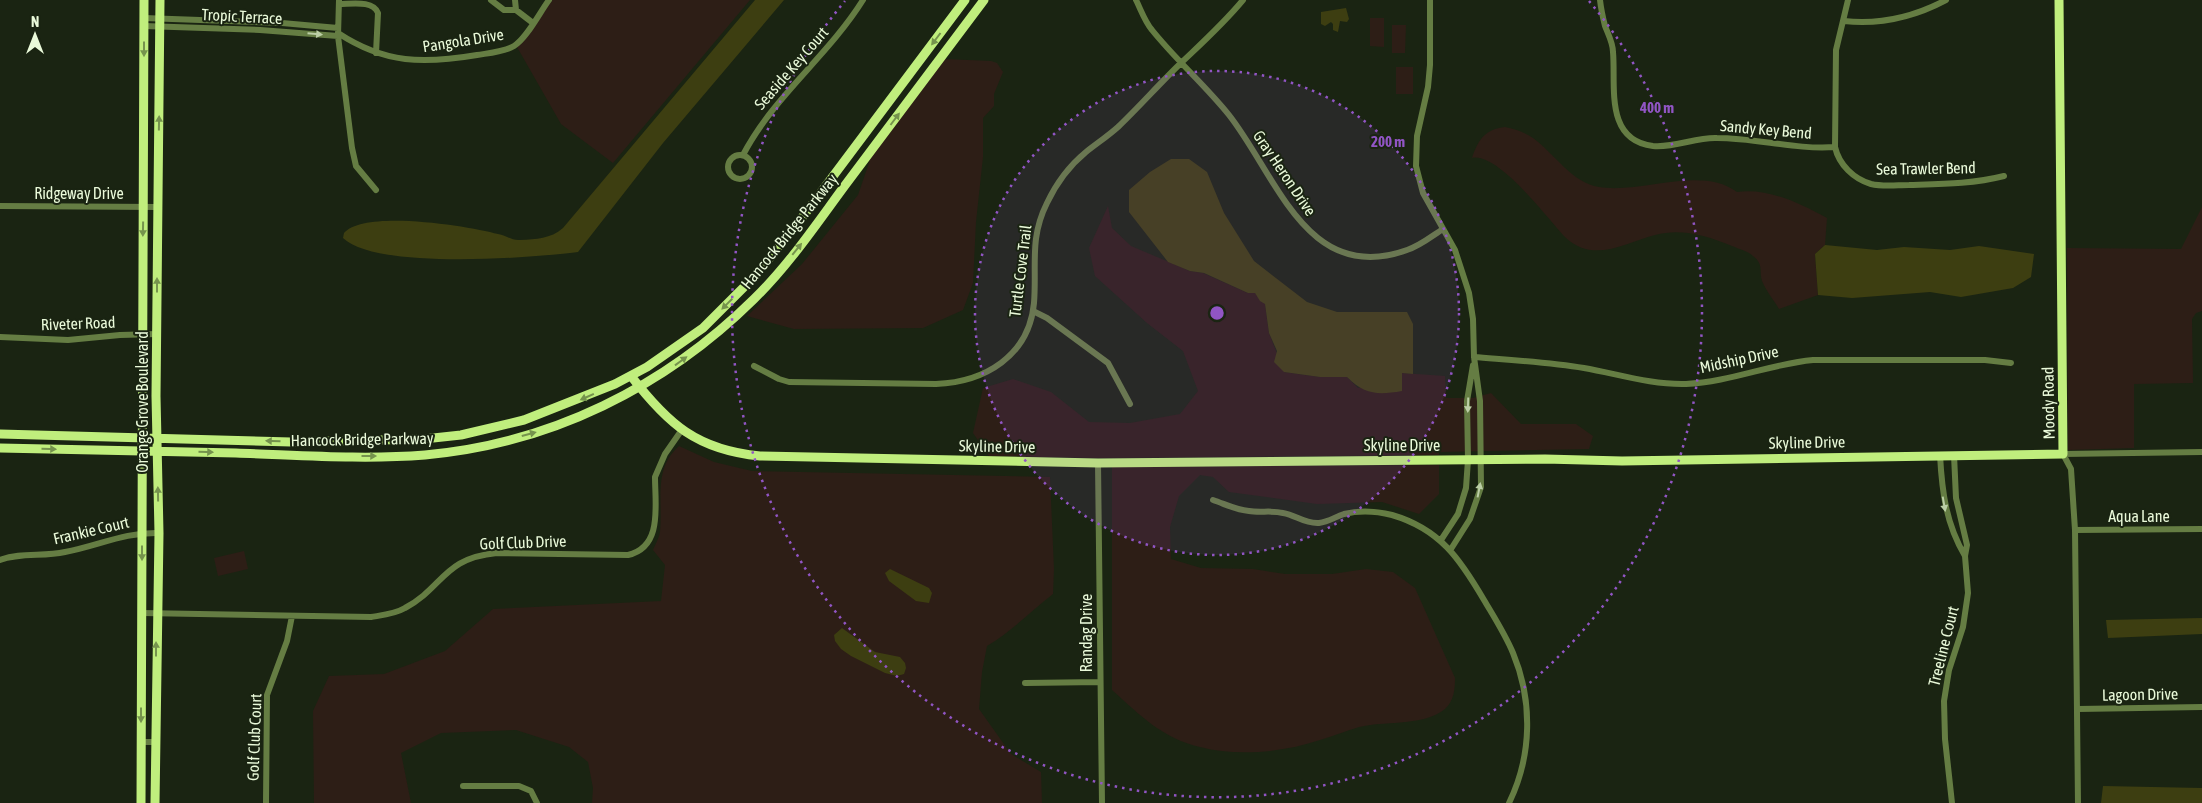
<svg xmlns="http://www.w3.org/2000/svg" width="2202" height="803" font-family="'Asap Condensed',sans-serif">
	<rect width="100%" height="100%" fill="#1a2412"/>
	<path fill="#2d1e16" d="M552,0H750L613,163L561,124L517,47Z
		M1370,18H1384V47L1370,46Z
		M1392,25H1406L1405,53H1392Z
		M945,59L991,61L997,63L1003,72L994,94V106L983,118V157L976,222L973,283L963,310L923,328L794,329L747,316L802,264L858,195L871,157Z
		M1396,67H1413V94H1396Z
		M1505,127C1515,129 1524,132 1533,138C1554,153 1572,183 1599,187C1641,194 1701,165 1737,192C1769,188 1799,203 1827,218L1825,245L1815,254L1818,295L1779,309C1775,302 1765,289 1763,283C1758,273 1765,265 1753,256C1748,251 1739,249 1732,246C1707,236 1682,228 1655,235C1625,243 1593,264 1565,237C1548,219 1498,152 1472,158C1478,140 1485,129 1505,127Z
		M1108,206L1112,228L1131,246L1190,271L1203,273L1248,293H1255L1265,304L1269,333L1284,372L1320,377H1347L1358,388L1402,373L1445,376L1446,398H1473L1491,393L1521,424H1576L1593,436L1589,449L1439,452V455L1098,458L989,456L973,433L983,388L1013,379L1051,392L1089,422L1130,423L1180,414L1198,391L1183,351L1147,323L1095,276L1089,248Z
		M2202,207V311L2196,313L2192,319L2193,383L2134,384V448L2068,450L2067,248L2181,249Z
		M679,446L714,462L752,471L1050,477L1054,569L1053,594C1031,611 1011,632 987,646L982,672L979,709L1011,754L1041,772L1042,803H592L593,788L588,762L569,747L516,730L441,733L401,753L411,803H314L313,711L329,676L384,674L445,651L493,609L661,601L665,565L653,550C655,545 659,538 660,532C663,500 653,469 679,446Z
		M1439,465V494L1419,514L1382,502L1317,504L1229,492L1213,477L1200,475L1179,496L1170,527L1171,559L1201,568L1253,569L1285,574H1332L1366,569L1393,572L1415,588L1455,678C1455,689 1454,701 1445,709C1423,726 1389,721 1364,726C1349,729 1335,736 1320,740C1284,752 1238,757 1200,747C1162,738 1141,716 1112,690V467Z
		M244,551L248,569L218,576L214,558Z"/>
	<path fill="#3d3e11" d="M755,0H784L663,143L578,252C531,258 376,270 343,238L344,233C364,209 469,226 498,234C506,235 512,241 520,240C537,239 550,239 563,228Z
		M1346,8L1349,19L1347,22L1340,21L1338,32L1333,30V24L1331,22L1325,26L1321,24V12Z
		M1171,159H1189L1207,172L1224,213L1254,261L1307,302L1337,312H1407L1413,324V374L1402,373V391C1378,395 1365,395 1347,377H1320L1284,372L1274,362L1277,351L1269,333L1265,304L1260,301L1255,293H1248L1204,273L1190,271L1168,262L1129,212V190L1150,172Z
		M1825,245L1877,250L1904,247L1950,250L1979,246L2034,254L2031,277L2013,288L1961,297L1930,292L1852,298L1818,295L1815,254Z
		M890,569L929,588L932,593L929,603L916,601L889,581L885,573Z
		M2202,618V634L2108,638L2106,620Z
		M842,628L875,652L900,657L905,663L906,668L904,674L897,676L885,673L851,656L841,649L835,641L834,635Z
		M2103,786L2202,788V803H2101Z"/>
	<g fill="none" stroke-linecap="round" stroke-linejoin="round">
		<path stroke="#657d43" stroke-width="6" d="M339,0L338,36L352,148L356,166L376,190
			M491,0L504,10H516L533,23
			M515,0L516,10
			M1136,0C1141,10 1145,22 1152,30C1176,60 1205,85 1229,115C1277,176 1307,286 1407,250C1420,246 1432,236 1443,229
			M1430,0V65L1428,87L1417,136L1416,166L1423,193L1455,250L1469,293L1473,319L1474,357L1480,401L1481,487L1470,519L1451,549
			M1600,0C1601,9 1603,18 1605,26C1608,34 1613,43 1613,52C1616,85 1604,140 1653,146C1675,148 1696,137 1717,138C1757,138 1796,150 1835,147
			M1848,0L1836,50L1835,147C1839,165 1854,179 1871,184C1883,187 1897,185 1909,185C1942,184 1972,184 2004,176
			M339,4C352,4 373,0 378,13L376,53
			M144,18L282,23L338,28
			M1844,21C1881,25 1914,17 1946,0
			M144,26L260,30L338,36
			M338,33C385,64 424,64 477,55C489,53 504,52 514,46C527,38 540,12 549,0
			M743,155C773,97 828,56 863,0
			M728 167a12 12 0 1 1 24 0a12 12 0 1 1-24 0Z
			M0,206L158,207
			M1033,311L1047,318L1108,363L1130,404
			M0,337L68,340L120,335L157,334
			M1474,357C1511,360 1548,362 1584,368C1618,374 1651,385 1686,384C1730,382 1770,364 1813,360H1985L2011,363
			M754,366L779,379L789,382L936,384C985,382 1029,356 1034,303C1037,266 1029,239 1047,203C1056,184 1069,166 1086,152C1096,144 1108,136 1118,127C1140,106 1160,83 1182,62C1203,42 1224,23 1243,0
			M1940,455C1942,492 1946,524 1965,556
			M1098,463L1102,803
			M1213,500C1225,504 1236,510 1249,511C1260,513 1272,510 1283,513C1296,515 1304,524 1319,523C1328,522 1335,517 1344,514C1360,510 1376,511 1392,515C1440,529 1460,559 1484,600C1494,617 1505,634 1513,653C1533,701 1532,756 1509,803
			M2075,530L2202,529
			M1441,540L1458,514L1466,488L1468,460L1467,401L1473,365
			M0,560C21,552 43,557 65,552C98,546 124,532 159,533
			M142,613L371,617C383,615 395,614 405,608C444,587 443,558 497,553L628,555C663,547 655,505 655,477L665,454L681,431
			M1025,683L1100,682
			M2078,709L2202,707
			M141,742H156
			M463,786H519L531,791L537,803
			M266,803L267,695L287,641L292,616
			M1952,803L1945,739L1944,701L1949,670L1963,627L1968,593L1965,556L1967,545L1956,498L1954,455
			M2078,803L2075,530L2071,469L2063,454L2202,452"/>
		<path stroke="#c0ee7d" stroke-width="9" d="M631,376C668,424 697,450 760,456L1098,463L1545,459L1622,461L2063,454L2059,0
			M0,434L291,442L424,439L461,435L524,420L615,384L647,367L703,328L757,274L804,215L965,0
			M0,448C79,450 157,451 236,453C299,455 362,460 425,455C550,444 665,387 754,299C789,265 817,223 846,184C892,123 938,61 984,0
			M141,803L144,0
			M155,803L159,533L156,396L160,0"/>
	</g>
	<defs><path id="oneway-solid" d="M-6-.8H1V-3.2L6.5 0L1 3.2V.8H-6Z" transform="scale(1.25)"/></defs>
	<g fill="#bbcea5">
		<use href="#oneway-solid" transform="translate(315 34) rotate(5)"/>
		<use href="#oneway-solid" transform="translate(1468 405) rotate(92)"/>
		<use href="#oneway-solid" transform="translate(1479 490) rotate(-79)"/>
		<use href="#oneway-solid" transform="translate(1944 504) rotate(80)"/>
	</g>
	<g fill="#75934d">
		<use href="#oneway-solid" transform="translate(936 39) rotate(127)"/>
		<use href="#oneway-solid" transform="translate(144 49) rotate(90)"/>
		<use href="#oneway-solid" transform="translate(895 119) rotate(-53)"/>
		<use href="#oneway-solid" transform="translate(159 123) rotate(-89)"/>
		<use href="#oneway-solid" transform="translate(143 229) rotate(91)"/>
		<use href="#oneway-solid" transform="translate(797 249) rotate(-51)"/>
		<use href="#oneway-solid" transform="translate(157 285) rotate(-90)"/>
		<use href="#oneway-solid" transform="translate(727 304) rotate(135)"/>
		<use href="#oneway-solid" transform="translate(681 361) rotate(-36)"/>
		<use href="#oneway-solid" transform="translate(587 397) rotate(156)"/>
		<use href="#oneway-solid" transform="translate(529 434) rotate(-15)"/>
		<use href="#oneway-solid" transform="translate(273 441) rotate(-178)"/>
		<use href="#oneway-solid" transform="translate(49 449) rotate(1)"/>
		<use href="#oneway-solid" transform="translate(206 452) rotate(2)"/>
		<use href="#oneway-solid" transform="translate(369 456)"/>
		<use href="#oneway-solid" transform="translate(158 494) rotate(-91)"/>
		<use href="#oneway-solid" transform="translate(142 553) rotate(90)"/>
		<use href="#oneway-solid" transform="translate(156 649) rotate(-90)"/>
		<use href="#oneway-solid" transform="translate(141 715) rotate(90)"/>
	</g>
	<circle cx="1217" cy="313" r="242" fill="#9155c4" fill-opacity=".12"/>
	<g fill="none" stroke="#9155c4" stroke-width="2.5" stroke-dasharray="2.5 5">
		<circle cx="1217" cy="313" r="242"/>
		<path d="M1589 1A485 485 0 1 1 845 1"/>
	</g>
	<g text-anchor="middle" dominant-baseline="central" stroke-width="4" stroke-linejoin="round" paint-order="stroke">
		<g font-size="16" fill="#eafada" stroke="#1a2412">
			<text transform="translate(242 16) rotate(3)">Tropic Terrace</text>
			<text transform="translate(463 40) rotate(-9)">Pangola Drive</text>
			<text transform="translate(791 68) rotate(-49)">Seaside Key Court</text>
			<text transform="translate(1766 129) rotate(5)">Sandy Key Bend</text>
			<text transform="translate(1926 168) rotate(-1)">Sea Trawler Bend</text>
			<text transform="translate(1285 173) rotate(56)">Gray Heron Drive</text>
			<text x="79" y="193">Ridgeway Drive</text>
			<text transform="translate(789 231) rotate(-51)">Hancock Bridge Parkway</text>
			<text transform="translate(1020 271) rotate(-83)">Turtle Cove Trail</text>
			<text transform="translate(78 323) rotate(-2)">Riveter Road</text>
			<text transform="translate(1739 359) rotate(-12)">Midship Drive</text>
			<text transform="translate(142 402) rotate(-90)">Orange Grove Boulevard</text>
			<text transform="translate(2048 403) rotate(-91)">Moody Road</text>
			<text transform="translate(362 439) rotate(-1)">Hancock Bridge Parkway</text>
			<text transform="translate(1807 442) rotate(-1)">Skyline Drive</text>
			<text x="1402" y="445">Skyline Drive</text>
			<text transform="translate(997 446) rotate(1)">Skyline Drive</text>
			<text x="2139" y="516">Aqua Lane</text>
			<text transform="translate(91 530) rotate(-13)">Frankie Court</text>
			<text transform="translate(523 542) rotate(-2)">Golf Club Drive</text>
			<text transform="translate(1086 633) rotate(-90)">Randag Drive</text>
			<text transform="translate(1943 646) rotate(-76)">Treeline Court</text>
			<text transform="translate(2140 694) rotate(-1)">Lagoon Drive</text>
			<text transform="translate(254 737) rotate(-88)">Golf Club Court</text>
		</g>
	</g>
	<circle cx="1217" cy="313" r="8" fill="#9155c4" stroke="#1a2412" stroke-width="2.5"/>
	<g font-size="15" text-anchor="middle" font-weight="bold" fill="#9155c4" stroke="#1a2412" stroke-width="4" stroke-linejoin="round" paint-order="stroke">
		<text x="1657" y="113">400 m</text>
		<text x="1388" y="147">200 m</text>
	</g>
	<g transform="translate(35 35)" stroke="#1a2412" stroke-width="4" paint-order="stroke">
	<path d="M0-4L9 19L0 12L-9 19Z" fill="#eafada"/>
	<text y="-8" font-size="14" font-weight="bold" text-anchor="middle" fill="#eafada">N</text>
	</g>
</svg>
